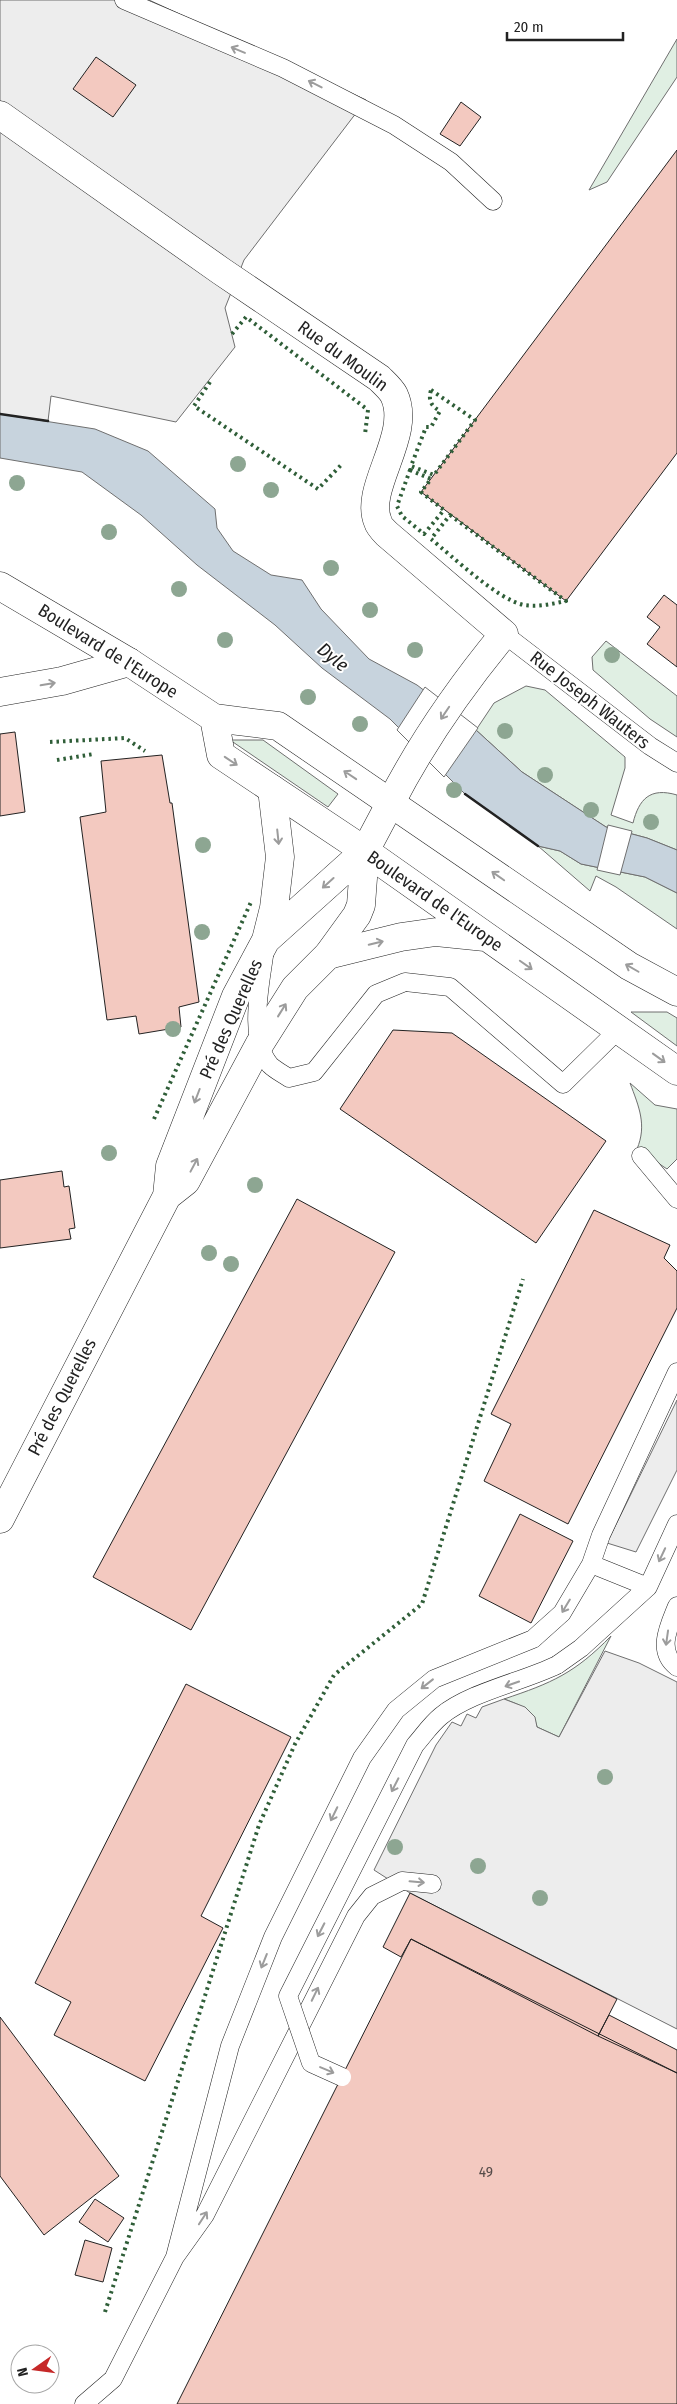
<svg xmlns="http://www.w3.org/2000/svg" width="677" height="2404" font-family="'Fira Sans Condensed',sans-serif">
	<rect width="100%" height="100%" fill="#fff"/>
	<path fill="#e0efe3" stroke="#6f6f6f" d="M677,39V77L607,182L589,190Z
		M606,641L677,696V737L650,719L593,670L592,657Z
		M526,686L545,690L625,757V768L611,815L633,823C639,799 650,787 677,795V850L647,838L606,827L522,772L476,730L494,703Z
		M230,740H263L338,794L328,807Z
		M538,846L560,851L581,864L645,877L677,893V929L616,887L596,876L590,891Z
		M631,1012H667L677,1018V1046Z
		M630,1083L655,1105L677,1109V1159L667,1169L637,1149C647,1125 639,1107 630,1083Z
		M611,1636L559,1737L537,1727C533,1709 520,1705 504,1699C552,1683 575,1673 611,1636Z"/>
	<path fill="#ededed" stroke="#6f6f6f" d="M0,0H149L366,100L244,260L225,308L235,347L176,422L51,396L48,421L0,414Z
		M677,1400V1470L636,1552L607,1543Z
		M605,1651L639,1663L677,1682V2029L410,1893L374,1870L436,1745L452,1722L461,1726L467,1714L476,1718L482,1707L504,1699L525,1707L535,1717L537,1727L559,1737Z"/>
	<path fill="#c7d3dd" stroke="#6f6f6f" d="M0,414L95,429L148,451L215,509L217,528L233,551L271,575L302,580L321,609L369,659L417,685L476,730L522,772L606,827L647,838L677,850V893L645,877L581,864L560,851L538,846L465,794L390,719L322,668L275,625L197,565L141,515L82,472L0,458Z"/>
	<path fill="#fff" stroke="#6f6f6f" d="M425,687L478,728L444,777L397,730Z
		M608,825L632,831L620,875L597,870Z"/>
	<path fill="#f3c9c0" stroke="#222" d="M96,57L136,85L113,117L73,89Z
		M461,102L481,117L460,146L440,134Z
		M677,150V453L566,601L421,492Z
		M664,595L677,605V667L647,644L660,627L647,617Z
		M15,732L25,812L0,816V734Z
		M162,755L170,803H172L199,1002L179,1007L181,1027L139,1034L136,1016L107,1020L80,817L106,812L101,761Z
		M393,1030L452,1033L606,1141L536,1243L340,1109Z
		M62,1171L64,1187L69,1186L75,1228L69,1229L71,1239L0,1248V1180Z
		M297,1199L395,1252L191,1630L93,1577Z
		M594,1210L670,1245L664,1258L677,1271V1308L568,1524L484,1481L511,1424L491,1414Z
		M520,1514L573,1541L531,1623L479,1596Z
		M186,1684L291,1737L201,1916L223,1928L145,2081L54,2035L71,2002L35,1983Z
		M410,1893L617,1999L598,2036L411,1939L401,1957L383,1947Z
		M411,1939L677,2073V2404H177Z
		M609,2015L677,2050V2073L598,2036Z
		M0,2017L119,2176L44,2235L0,2176Z
		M95,2199L124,2218L108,2242L79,2222Z
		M85,2240L112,2248L103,2282L75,2275Z"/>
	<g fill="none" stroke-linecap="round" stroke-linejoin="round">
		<defs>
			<path id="service" d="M124,0L283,68L394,125L451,162L493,201
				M504,634L650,746L677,763
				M264,956C260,986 248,1040 270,1065C275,1070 283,1074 289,1078L314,1072L376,994L405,982L450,987L563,1084L619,1029
				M641,1156L677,1199
				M591,1564L648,1587
				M677,1606C669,1626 656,1651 677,1667
				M557,1665L581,1648L648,1587L677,1524
				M175,2257L230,2046L273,1937L362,1758L396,1710L434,1679L533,1639L562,1613L591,1564L601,1535L677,1372
				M84,2404L113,2379L175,2257L205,2215L356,1916L372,1896L402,1881L432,1884"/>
			<path id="minor" d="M0,115L221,271L379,378C384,383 391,389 394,395C413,435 363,488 378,522C379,526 384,531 387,534L504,634C461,686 422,742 391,802
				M0,692L62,681L129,662"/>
			<path id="tertiary" d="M266,940L274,908L280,857L272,789
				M167,1196L186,1181L259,1045L295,988L328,955L357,915L361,905L365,851
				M0,1519L167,1196L170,1166L236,996L266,940L365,851L391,802"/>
			<path id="secondary" d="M0,586L129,662L214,718L278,726L629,966L677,992
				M214,718L221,755L365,851L677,1071
				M328,955L401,937L436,932L485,937"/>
		</defs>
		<use href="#service" stroke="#222" stroke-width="19"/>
		<use href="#minor" stroke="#222" stroke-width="29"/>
		<use href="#tertiary" stroke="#222" stroke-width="29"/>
		<use href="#secondary" stroke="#222" stroke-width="29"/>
		<use href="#service" stroke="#fff" stroke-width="18"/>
		<use href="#minor" stroke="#fff" stroke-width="28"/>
		<use href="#tertiary" stroke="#fff" stroke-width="28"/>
		<use href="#secondary" stroke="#fff" stroke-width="28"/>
		<defs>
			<path id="service-bridge" d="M342,2077L311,2063L288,1996L415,1745C423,1736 431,1724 441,1716C470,1692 522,1682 557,1665"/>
		</defs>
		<use href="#service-bridge" stroke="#222" stroke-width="19" stroke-linecap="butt"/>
		<use href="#service-bridge" stroke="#fff" stroke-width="18"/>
		<path stroke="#2f5e38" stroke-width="4" stroke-dasharray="2.5 4" stroke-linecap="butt" d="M232,334L246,317L368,410L365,434
			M210,382L194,406L318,489L343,463
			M431,390L475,420L434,475L411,466L426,427H431L440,411C431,406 428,400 431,390Z
			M410,470L431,479L421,492L444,510L424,534L402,516L397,506Z
			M450,515L566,601C552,604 538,607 524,605C498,600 452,556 431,539Z
			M50,742L125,738L145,751
			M57,760L94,754
			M154,1119L251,902
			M105,2312L259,1825L295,1744L334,1675L422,1604L523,1279"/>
		<path stroke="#222" stroke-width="2.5" d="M0,414L48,421
			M465,794L538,846"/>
	</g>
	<g fill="#8da692">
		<circle cx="238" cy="464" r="8"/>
		<circle cx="17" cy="483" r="8"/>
		<circle cx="271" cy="490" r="8"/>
		<circle cx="109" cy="532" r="8"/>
		<circle cx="331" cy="568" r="8"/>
		<circle cx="179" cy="589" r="8"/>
		<circle cx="370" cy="610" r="8"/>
		<circle cx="225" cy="640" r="8"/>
		<circle cx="415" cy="650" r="8"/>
		<circle cx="612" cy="655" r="8"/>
		<circle cx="308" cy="697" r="8"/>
		<circle cx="360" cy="724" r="8"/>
		<circle cx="505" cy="731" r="8"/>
		<circle cx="545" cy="775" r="8"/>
		<circle cx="454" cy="790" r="8"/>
		<circle cx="591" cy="810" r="8"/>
		<circle cx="651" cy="822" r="8"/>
		<circle cx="203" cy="845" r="8"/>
		<circle cx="202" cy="932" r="8"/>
		<circle cx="173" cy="1029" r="8"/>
		<circle cx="109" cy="1153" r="8"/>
		<circle cx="255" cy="1185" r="8"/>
		<circle cx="209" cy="1253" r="8"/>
		<circle cx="231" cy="1264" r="8"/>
		<circle cx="605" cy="1777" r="8"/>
		<circle cx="395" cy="1847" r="8"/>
		<circle cx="478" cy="1866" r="8"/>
		<circle cx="540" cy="1898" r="8"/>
	</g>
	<defs><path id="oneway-shaft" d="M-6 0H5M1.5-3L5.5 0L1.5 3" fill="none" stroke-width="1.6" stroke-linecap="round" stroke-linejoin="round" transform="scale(1.25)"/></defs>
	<g stroke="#9c9c9c">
		<use href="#oneway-shaft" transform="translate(238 50) rotate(-157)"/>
		<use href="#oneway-shaft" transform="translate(315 84) rotate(-153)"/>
		<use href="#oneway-shaft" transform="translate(48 684) rotate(-10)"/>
		<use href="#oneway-shaft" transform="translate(445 713) rotate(124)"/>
		<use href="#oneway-shaft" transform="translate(231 761) rotate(34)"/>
		<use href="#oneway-shaft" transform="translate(350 775) rotate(-146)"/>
		<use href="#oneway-shaft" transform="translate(278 837) rotate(84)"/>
		<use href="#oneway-shaft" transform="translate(498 876) rotate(-145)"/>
		<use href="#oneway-shaft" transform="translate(328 883) rotate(138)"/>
		<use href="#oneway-shaft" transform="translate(376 943) rotate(-14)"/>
		<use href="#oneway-shaft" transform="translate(526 965) rotate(35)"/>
		<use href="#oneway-shaft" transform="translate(632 968) rotate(-150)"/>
		<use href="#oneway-shaft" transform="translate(282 1010) rotate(-58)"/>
		<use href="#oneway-shaft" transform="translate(659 1058) rotate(36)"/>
		<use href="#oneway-shaft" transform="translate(197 1096) rotate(111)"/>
		<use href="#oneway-shaft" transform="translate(194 1165) rotate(-62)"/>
		<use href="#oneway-shaft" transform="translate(662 1555) rotate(115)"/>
		<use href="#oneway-shaft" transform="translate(566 1606) rotate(121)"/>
		<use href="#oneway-shaft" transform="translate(667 1638) rotate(98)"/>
		<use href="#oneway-shaft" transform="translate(427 1684) rotate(142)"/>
		<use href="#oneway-shaft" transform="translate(512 1684) rotate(161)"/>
		<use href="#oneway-shaft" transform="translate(395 1785) rotate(117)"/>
		<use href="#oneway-shaft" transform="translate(334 1814) rotate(116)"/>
		<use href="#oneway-shaft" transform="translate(417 1882) rotate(5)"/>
		<use href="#oneway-shaft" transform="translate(321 1930) rotate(117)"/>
		<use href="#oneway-shaft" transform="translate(264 1961) rotate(112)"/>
		<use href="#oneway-shaft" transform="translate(315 1994) rotate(-64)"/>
		<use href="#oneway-shaft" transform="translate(327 2070) rotate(23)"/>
		<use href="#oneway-shaft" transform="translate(203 2218) rotate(-57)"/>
	</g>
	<g text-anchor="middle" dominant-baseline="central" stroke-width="4" stroke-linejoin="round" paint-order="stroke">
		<g font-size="15" fill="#564c4a">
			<text x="486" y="2172">49</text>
		</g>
		<g font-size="18" fill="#222" stroke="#fff">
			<text transform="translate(343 356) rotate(36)">Rue du Moulin</text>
			<text transform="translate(108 651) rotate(32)">Boulevard de l'Europe</text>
			<text transform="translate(590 700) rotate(38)">Rue Joseph Wauters</text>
			<text transform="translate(435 901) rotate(35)">Boulevard de l'Europe</text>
			<text transform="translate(231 1019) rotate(-66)">Pré des Querelles</text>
			<text transform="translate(62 1397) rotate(-63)">Pré des Querelles</text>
		</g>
		<g font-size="19" font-style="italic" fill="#222" stroke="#fff">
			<text transform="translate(333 657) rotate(39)">Dyle</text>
		</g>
	</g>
	<g transform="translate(35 2369) rotate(256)"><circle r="24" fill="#ffffff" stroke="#a7a7a7"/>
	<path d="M0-4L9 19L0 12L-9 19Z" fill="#c62828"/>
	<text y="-8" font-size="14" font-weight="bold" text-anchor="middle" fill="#222222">N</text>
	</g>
	<path d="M507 32v8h116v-8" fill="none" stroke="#222222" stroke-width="2.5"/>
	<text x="514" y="32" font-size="15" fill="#222222" stroke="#ffffff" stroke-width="4" paint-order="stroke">20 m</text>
</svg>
